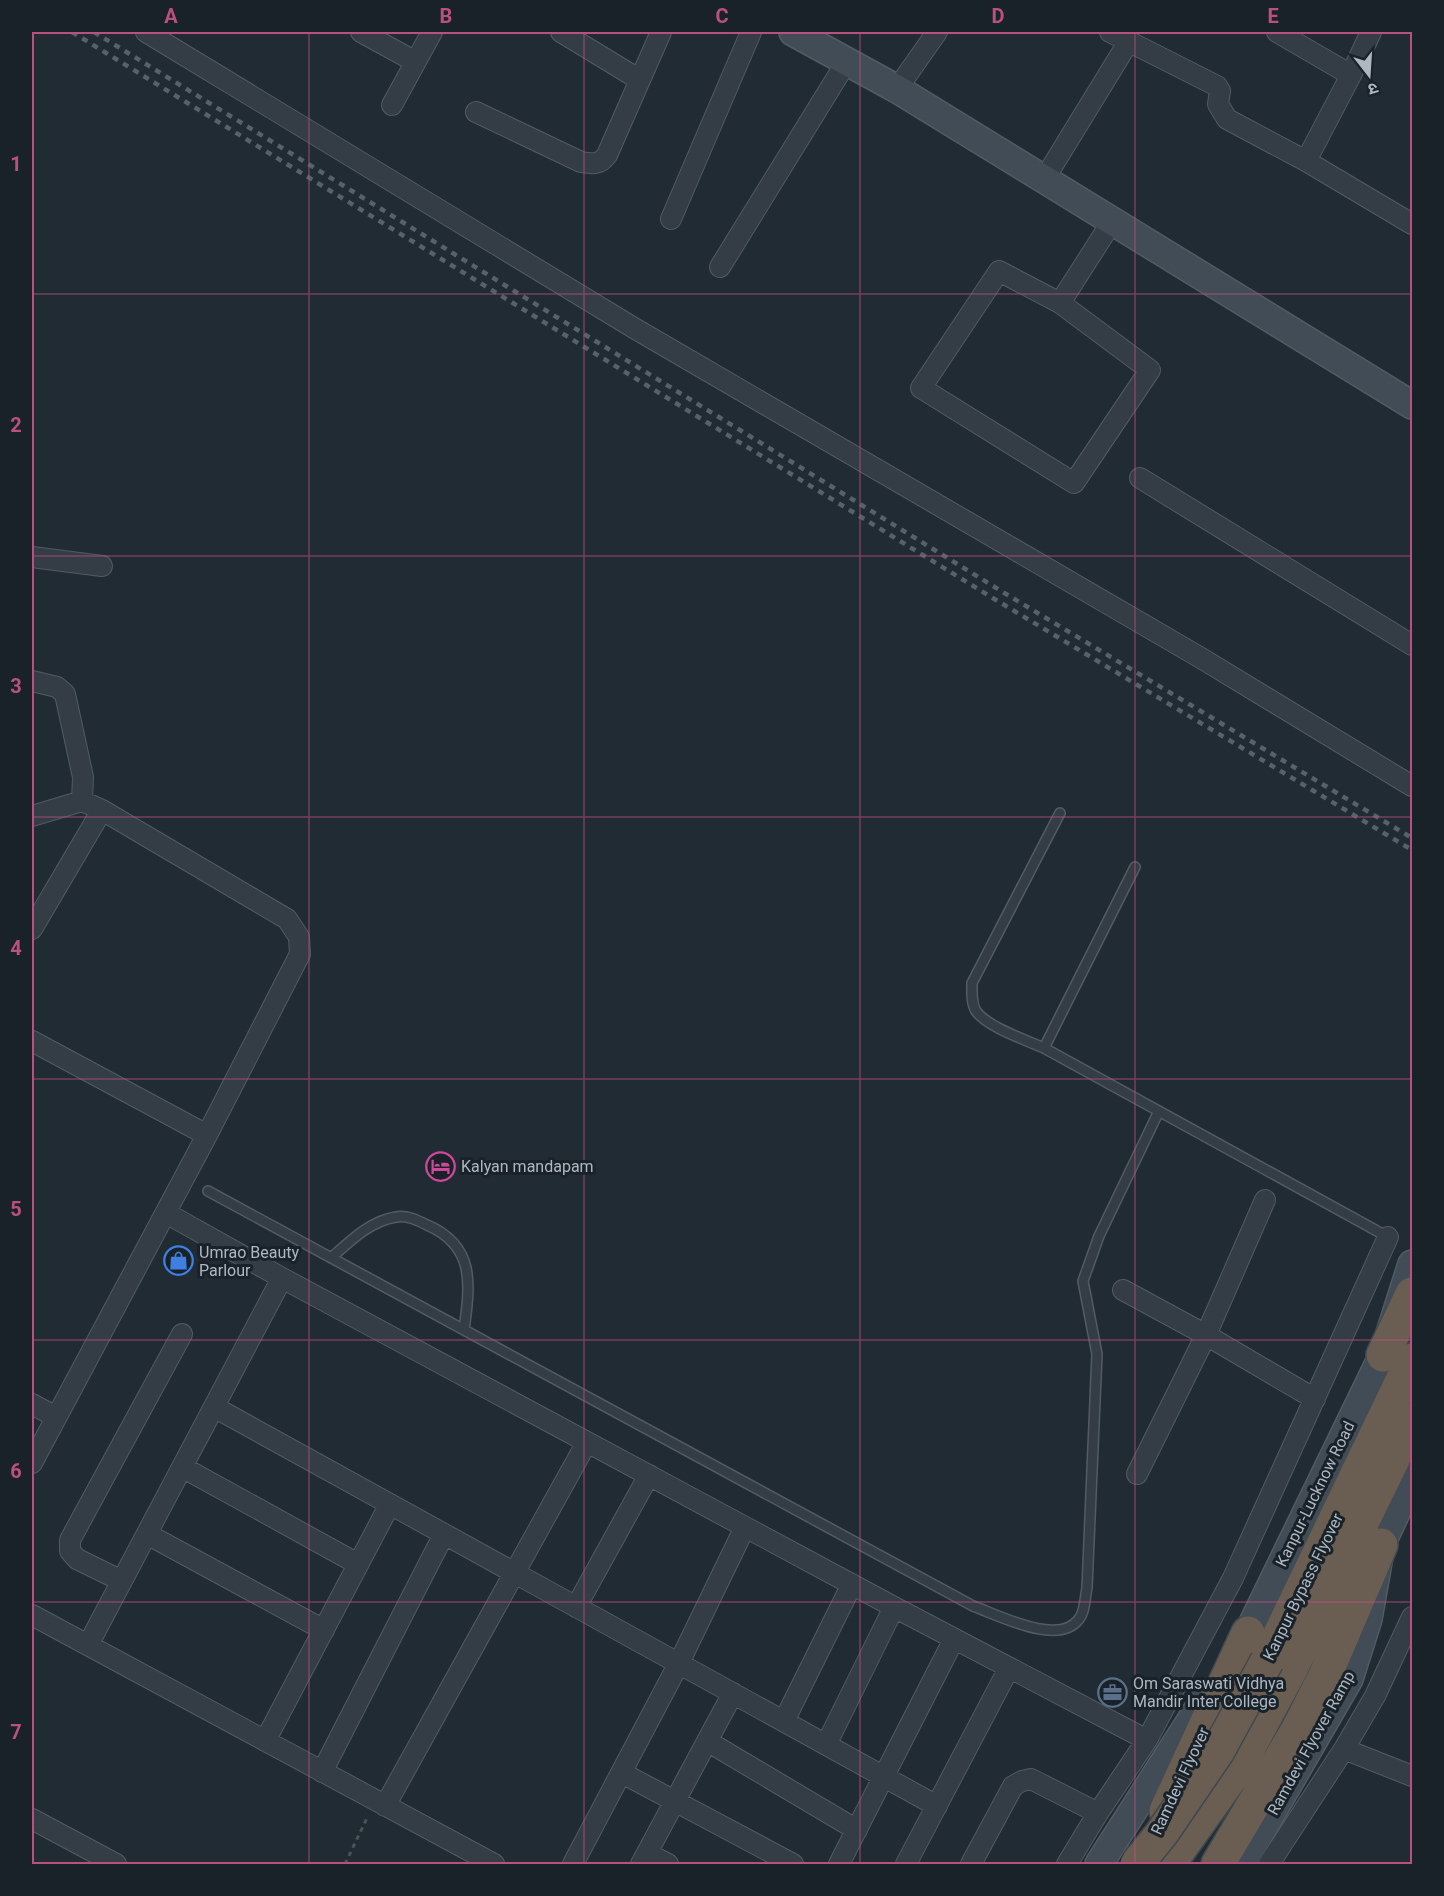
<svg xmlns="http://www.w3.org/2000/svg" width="1444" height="1896" font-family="Roboto,'Noto Sans Devanagari',sans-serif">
	<rect width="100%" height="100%" fill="#212b34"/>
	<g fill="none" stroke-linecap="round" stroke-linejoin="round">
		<defs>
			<path id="lane" d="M1060,813L972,983C972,992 971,1003 976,1011C987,1027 1026,1040 1044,1048L1388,1237
				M1044,1048L1135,867
				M208,1191L973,1606C998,1615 1059,1647 1079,1619C1085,1612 1085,1597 1087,1588L1097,1354L1083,1281L1099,1236L1159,1111
				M331,1258C350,1241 370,1221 396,1217C407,1215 417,1220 427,1225C476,1246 470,1285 464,1330"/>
			<path id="street" d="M146,32L634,328L1201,658L1412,786
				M361,32L414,61
				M561,32L640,80
				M1110,32L1217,86L1220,91L1218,104L1227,119L1306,161L1412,224
				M1277,32L1351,75
				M897,89L937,32
				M392,105L432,32
				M476,112L581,162C593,164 600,165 607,155L661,32
				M1306,161L1351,75L1371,32
				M1045,178L1129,41
				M671,219L751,32
				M720,267L847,61
				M1060,303L999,271L921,388L1074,483L1150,370L1060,303L1113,220
				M1140,478L1412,645
				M32,557L102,566
				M32,681L57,687L65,694L83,777L82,801
				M32,816L82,801L102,810L287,919L299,937L300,954L207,1135L32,1463
				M32,929L102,810
				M32,1041L207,1135
				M166,1213L282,1278L894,1607L1147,1740
				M1123,1290L1206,1335L1265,1200
				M32,1404L56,1417
				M214,1407L937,1806
				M182,1467L358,1564
				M1137,1474L1206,1335L1315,1399
				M147,1534L324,1630
				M122,1581L77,1559L70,1551V1540L182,1334
				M576,1607L649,1475
				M32,1615L494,1864
				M88,1645L282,1278
				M784,1721L852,1584
				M265,1741L390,1504
				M707,1741L857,1830
				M826,1745L894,1607
				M1344,1749L1412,1776
				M322,1772L444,1534
				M622,1773L793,1864
				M385,1806L587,1442
				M32,1819L116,1864
				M647,1853L668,1864
				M573,1864L679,1663L745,1527
				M641,1864L733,1693
				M839,1864L954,1639
				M906,1864L1009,1668
				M971,1864L1013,1786L1022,1781L1031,1779L1098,1813
				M1067,1864L1098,1813L1147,1740L1233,1578L1388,1237
				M1269,1864L1344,1749L1375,1696L1412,1617"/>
			<path id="secondary" d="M793,32L897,89L1412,405
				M1237,1650L1248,1633L1383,1355L1412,1264
				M1099,1864L1209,1692
				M1242,1864L1349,1679L1368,1619L1381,1545L1412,1478"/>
			<path id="highway" d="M1383,1355L1412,1294
				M1267,1661L1412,1360
				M1166,1811L1248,1633
				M1169,1864L1237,1769L1290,1671L1412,1420
				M1218,1864L1298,1729L1325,1676L1381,1545"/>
		</defs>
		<use href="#lane" stroke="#525b63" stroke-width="12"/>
		<use href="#street" stroke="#525b63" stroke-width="22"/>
		<use href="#secondary" stroke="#525b63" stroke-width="30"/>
		<use href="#highway" stroke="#3f484f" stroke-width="36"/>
		<path stroke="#445656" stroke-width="3" stroke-dasharray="4.5 4.5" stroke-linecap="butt" d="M345,1864L368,1816"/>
		<use href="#lane" stroke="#343d45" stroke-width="9"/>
		<use href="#street" stroke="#343d45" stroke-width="20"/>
		<use href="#secondary" stroke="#424c57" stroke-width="27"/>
		<use href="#highway" stroke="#6a5e52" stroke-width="33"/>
		<path stroke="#56616b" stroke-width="4.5" stroke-dasharray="6 6" stroke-linecap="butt" d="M72,32L996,600L1412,850
			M94,32L1006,594L1412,838"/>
		<defs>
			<path id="highway-bridge" d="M1137,1864L1162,1833L1218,1751L1267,1661"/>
		</defs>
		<use href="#highway-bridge" stroke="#3f484f" stroke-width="36" stroke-linecap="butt"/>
		<use href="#highway-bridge" stroke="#6a5e52" stroke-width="33"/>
	</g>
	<path fill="none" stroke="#bb507f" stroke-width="1.5" stroke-opacity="0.55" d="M309,32V1864M584,32V1864M860,32V1864M1135,32V1864M32,294H1412M32,556H1412M32,817H1412M32,1079H1412M32,1340H1412M32,1602H1412"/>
	<defs>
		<symbol id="hotel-ring" viewBox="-11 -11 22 22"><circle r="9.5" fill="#1a2229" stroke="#d1479c" stroke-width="1.5"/><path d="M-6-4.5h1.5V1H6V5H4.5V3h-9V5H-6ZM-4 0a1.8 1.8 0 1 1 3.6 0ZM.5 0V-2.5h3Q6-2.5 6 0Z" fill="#d1479c"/></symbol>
		<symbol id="shop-ring" viewBox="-11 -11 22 22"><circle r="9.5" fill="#1a2229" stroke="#3f7fe0" stroke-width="1.5"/><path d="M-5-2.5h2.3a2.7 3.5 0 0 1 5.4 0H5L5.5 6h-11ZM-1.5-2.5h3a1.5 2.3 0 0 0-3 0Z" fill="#3f7fe0"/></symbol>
		<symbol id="office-ring" viewBox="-11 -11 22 22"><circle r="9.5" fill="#1a2229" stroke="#5c6f8a" stroke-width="1.5"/><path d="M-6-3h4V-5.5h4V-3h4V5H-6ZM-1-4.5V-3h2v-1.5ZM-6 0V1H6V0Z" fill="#5c6f8a"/></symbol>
	</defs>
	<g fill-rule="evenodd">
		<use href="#hotel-ring" x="424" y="1150" width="33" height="33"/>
		<use href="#shop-ring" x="162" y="1244" width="33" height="33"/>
		<use href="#office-ring" x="1096" y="1676" width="33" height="33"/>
	</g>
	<g text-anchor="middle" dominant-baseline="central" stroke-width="6" stroke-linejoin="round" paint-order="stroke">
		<g font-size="16" fill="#aeb8c2" stroke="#1a2229" text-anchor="start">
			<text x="461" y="1166">Kalyan mandapam</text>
			<text x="199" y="1252">Umrao Beauty<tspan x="199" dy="18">Parlour</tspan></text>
			<text x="1133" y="1683">Om Saraswati Vidhya<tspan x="1133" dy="18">Mandir Inter College</tspan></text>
		</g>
		<g font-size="16" fill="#aeb8c2" stroke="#1a2229">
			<text transform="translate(1315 1494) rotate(-64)">Kanpur-Lucknow Road</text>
			<text transform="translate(1303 1587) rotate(-64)">Kanpur Bypass Flyover</text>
			<text transform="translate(1311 1743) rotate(-61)">Ramdevi Flyover Ramp</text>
			<text transform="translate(1180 1781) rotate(-65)">Ramdevi Flyover</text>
		</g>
	</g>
	<rect width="1444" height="1896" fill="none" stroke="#1a2229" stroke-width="66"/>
	<g transform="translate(1369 75) rotate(163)" stroke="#1a2229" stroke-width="4.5" paint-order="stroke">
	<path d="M0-4.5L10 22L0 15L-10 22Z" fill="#aeb8c2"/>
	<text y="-9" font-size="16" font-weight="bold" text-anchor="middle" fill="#aeb8c2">उ</text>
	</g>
	<rect x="33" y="33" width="1378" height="1830" fill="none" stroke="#bb507f" stroke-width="2"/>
	<g font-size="20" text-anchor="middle" font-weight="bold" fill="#bb507f">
		<text x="171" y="23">A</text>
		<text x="446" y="23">B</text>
		<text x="722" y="23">C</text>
		<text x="998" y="23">D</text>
		<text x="1273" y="23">E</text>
		<text x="16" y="171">1</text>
		<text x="16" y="432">2</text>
		<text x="16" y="693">3</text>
		<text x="16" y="955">4</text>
		<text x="16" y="1216">5</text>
		<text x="16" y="1478">6</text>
		<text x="16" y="1739">7</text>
	</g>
</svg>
